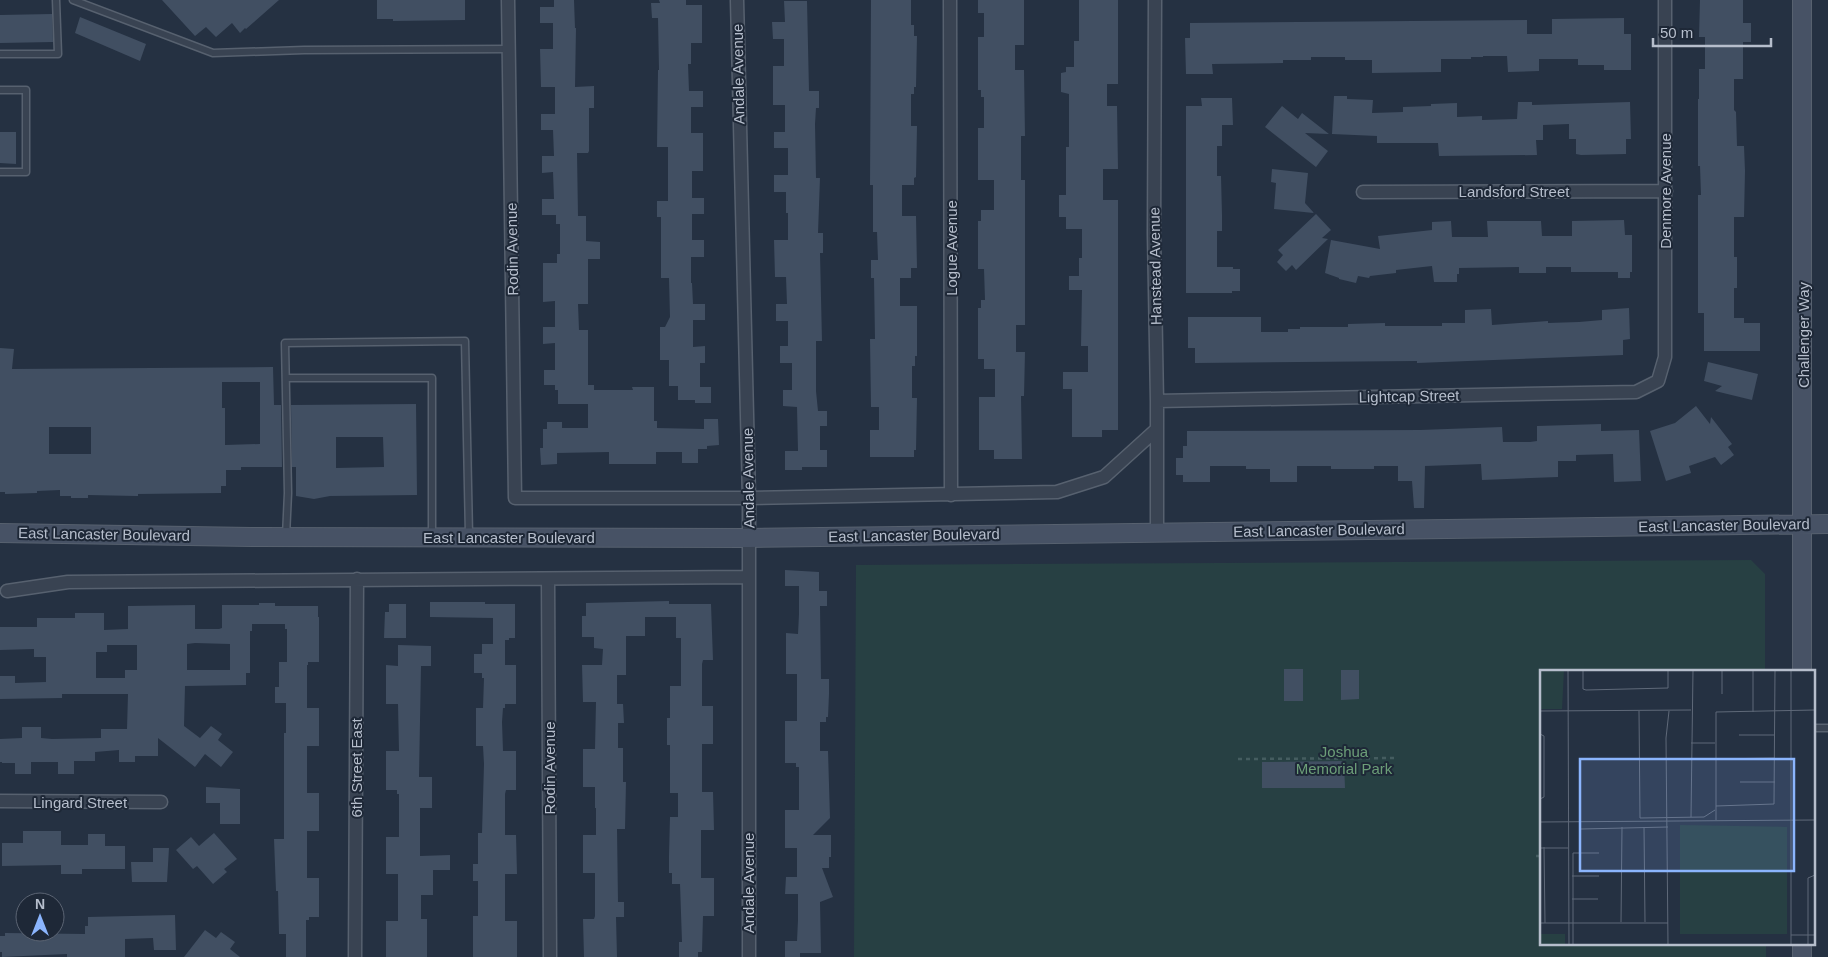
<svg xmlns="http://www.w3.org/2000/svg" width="1828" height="957" font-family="Helvetica,sans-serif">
	<rect width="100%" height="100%" fill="#253142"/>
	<path fill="#274043" d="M1751,560L1765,574V671H1542V943H1766V957H854L856,565Z"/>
	<path fill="#414f62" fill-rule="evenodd" d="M162,0H279L246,29L245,28L240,33L232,23L216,37L206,27L195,36Z
		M377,0H465V20L393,21V19H377Z
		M554,0H574L575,28H576L575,87L594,86V108H589V151L588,153H577L578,216H586V241L600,242V259H588V304H578L579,330H588V385H594V390H633L632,387H654V421H657V428L704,429V419H718L719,445L707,446V449H698V463H682V452H656V464H609V452L557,453V464L541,465L540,448H543V429H547V422H562V428H588V404H558V390H555V385H544V370H555V343L543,344V327H555V301L543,302V263H557V254H560V224H556V215H542V199H554L553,172L542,173V156H554L553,130H541V114H555V87H541L540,49H553V23H540V7H554Z
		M659,0H686V5H702V43H691V64H688L689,91H703V107H691V133H703V171H692V198H704V214H692V240H704V257H691V283H692L693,304H705V320H693V347L705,346V363H700V387H711V403H695V400H678V386H669V360H660V327H665L670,317L669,278H661V217H657V201H668V147H657L658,70H659L658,18H652L651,3H660Z
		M871,0H911V25H914V36H917L916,87H914V94H911V126H917L916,177L914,178V185H902V216H916L917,268H911V278H900V306H917V356H915V366H912V398H917L916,450H914V457H870V430H879V407H871L870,339H875L874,278H871V260H878L877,232H873V185H870Z
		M978,0H1024V45H1015V70H1024L1025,136H1021V180H1025V325H1016V352H1025L1024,396H1021L1022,459H994V450H979V397H995V369H984V359H978V308H981V300H985L984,269H978V221H981V210H994V180H978V128H984V97H981V90H978V37H984V13H978Z
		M1079,0H1118V84H1107V106H1117L1118,169H1103V200H1118V430H1102V437H1072V389H1063V372H1088V346H1081L1082,290H1069V276H1079V258H1082V229H1066V217H1059V195H1066V147H1069V94L1061,92V73L1066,72V67H1074V41H1079Z
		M1700,0H1743V23H1751V42H1743V79H1734V110L1736,112L1737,146H1744L1745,171L1744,217H1734V257H1737V288H1734V318H1744V323H1760V351H1704V313H1698V195H1701L1700,166H1698V99H1699V69H1705V37H1699Z
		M784,1H807L809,91H819V108H816L815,124L816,178H820L818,233H823V253H820L822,341H816V391L818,411H827V426H820V450H827V467H802V470H785V451H798L797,407L783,406V390H792V363H780V346H788V321H776V304H787L786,277H775L774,240H788V213H786V192H774V175H788V148H774V132H785V105H773V66H784V39H773L772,22H785Z
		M52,14L53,42L0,43V15Z
		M80,17L146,44L140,61L75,33Z
		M1624,18V34H1631V70H1604V65H1578V59H1539V71L1508,72L1507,56H1483V57H1471V59H1441V72L1372,73V60H1345V57H1311V60H1283V63L1212,64L1213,74H1186L1185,38H1190V23L1527,20V34H1552V19Z
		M1334,96H1347V99L1373,100L1372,113L1403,112V107L1431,106V104L1457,103V117L1482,116V120L1517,119L1518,102H1532V105L1630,102L1631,139H1626V154L1581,155L1576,154V139H1569V124L1543,125V140H1536L1537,155L1439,156L1438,143H1377V136L1332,134Z
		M1201,98H1232L1233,125H1222V146H1217V176H1221L1222,215V231H1217V267H1233V269H1240V291H1232V293H1186V106H1202Z
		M1282,106L1298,119L1302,113L1329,134L1305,133L1328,151L1316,167L1265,127Z
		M0,132H16V164L0,163Z
		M1272,169L1308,173L1305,203L1314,213L1274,209L1276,183L1271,182Z
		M1316,214L1331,230L1322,238L1328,239L1296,270L1292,265L1286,271L1277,262L1283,255L1278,250Z
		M1624,220L1625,235H1632V272H1630V278H1618V272H1571V267H1546V273H1519V267L1459,268V274H1457V282H1434L1432,266L1396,270V273L1370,276L1369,278L1358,276L1356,283L1339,279V278L1325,273L1331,240L1380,249L1378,236L1432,230V222L1451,221L1452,237H1488L1487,221H1541L1542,236H1572V221Z
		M1629,308L1630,339L1623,340V355L1417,363V361L1195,363V348H1188V317H1261V332H1288V329H1300V327H1348V324L1385,323V326H1442V323H1465V310L1491,309L1492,325L1548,321V323L1579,322L1602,320V310Z
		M0,348L14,349L12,369L273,367L274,405H281L282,467H241V470H226V486H221V493L138,494V496H136L88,495V498H71V496H60V490L37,491V493L5,494V492H0ZM222,382H260V444L225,445V408H222ZM49,427H91V454H49Z
		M1708,362L1758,374L1752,400L1715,391L1722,386L1704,381Z
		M416,404L417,495L330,496L314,499L296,496V467H292L291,405ZM336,437H383L384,467L336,468Z
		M1696,406L1710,424L1711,417L1732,444L1728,447L1734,455L1721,465L1715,457L1689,466L1691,473L1666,481L1650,431L1675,423Z
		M1601,424V431L1639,430L1641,481L1614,482L1613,454L1576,455V461H1558V477L1482,480L1481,464L1425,466L1424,508H1414L1412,481H1398V466H1374V469H1331V466H1297V482H1270V469H1246V466H1210V482H1183V475H1176V458H1183V446H1187V431L1420,430L1502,427L1503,442H1530L1537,441V426Z
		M785,570L819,572V591H827V606H820L821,679H829V694L828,717H826V722H820V751H828L830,818L813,835H831V857H829V868H822L833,897L820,902L821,953H800V957H785V941H797L798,920V894H785L786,877H797V848H785V810H799V767H796V763H785V721H797V674H786V633L798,634L799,614V586H785Z
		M669,601V604H711L713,660H703L702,664V706H713V744H702V792H713L714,830H701V878H714V916H703L702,952H698V957H679V942H682L680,884H672V873H669V856L670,817H678V793H670V745H667V718H670V686H681V638H676V617H645V636H626V675H617V704H623L624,723H618V748H623V782H626L625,829H617L618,902H624V917H616L617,957H584L583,919H594L595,916V873H583V835H596V808H595V787H583V749H595L596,702H583L582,665H602L603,649L594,648V637H582V616H586V603Z
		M430,602H485V604H515V638H509V640H505V665H516V704H505V708H503L502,722L503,751H516V790H506L505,794V835H516L517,874H505V921H517V957H473V916H478V881H473V864H478V833H482L484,764L483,746H476V708H483L484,678H482V673H474V654H482V644H493V618L430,617Z
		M259,603H275V606H318V617H319V662H308V665H307V708H319V746H307V793H319V831H307V878H319V917H309V920H306V957H286V934H279L278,891H276L274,839H284V733H286V703H275V687H279V662H287V629H285V624H252V631H250V673H246V685L185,686L184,726L200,738L211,726L222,734L218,740L233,752L221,767L205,754L195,767L158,738V756H135V762H119V750L95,752V761H74V774H58V762H31V774H15V763H2V762H0V739L22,738V727H41V738L52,739L101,738V729H127L128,694H62V698L0,699V676H15V683L46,682V657H34V649L0,650V627H37V618H75V613H104V630L128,629V606L195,605V629H219L222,628V605H259ZM195,643L230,644V670H187V644ZM107,645H137V670H125V678H96V652H107Z
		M389,604H406V638H384L385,612H389Z
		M398,645L431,646V666H421L419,777H432V808H420V856L450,855V870H433V895H421V919H427V957H386V921H398V874H386V837H399V794H397V790H386V751H399L398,704H386V665L398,666Z
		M1284,669H1303V701H1284Z
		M1341,670H1359V699L1341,700Z
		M1344,761L1345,788H1262V762Z
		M206,787L240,789V824H220V803H206Z
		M23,831H61V845H88V834H105V846H125V869H82V874H61V865L2,866V843H23Z
		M214,833L237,859L224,869L227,872L213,884L197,866L193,869L176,850L191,837L199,846Z
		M153,848H169L167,882H132L131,862H153Z
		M175,915L176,950H154L153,938L125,939V957H67V954L2,957V952H0V936H5V933L85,934V926H88V917Z
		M205,930L216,938L221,932L235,942L230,949L240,957H184Z"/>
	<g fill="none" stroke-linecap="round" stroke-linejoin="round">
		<defs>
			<path id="lane" d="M73,0L213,53L304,50L508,49
				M0,54H58L56,0
				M0,90H26V172H0
				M286,378H432V536
				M286,536L288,493L285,343L465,341L469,535
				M1814,728H1828"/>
			<path id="street" d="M508,0L515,498H749L1057,492L1104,477L1157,429
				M737,0L749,498V957
				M950,0L951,495
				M1155,0L1154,234L1157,401V532
				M1363,192L1666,191
				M1157,401L1636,392L1658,381L1665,357V0
				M548,579L550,957
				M7,591L68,582L748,577
				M0,801L161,802
				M355,957L357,579"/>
			<path id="secondary" d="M1802,0V671
				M0,533L251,537L749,538L1828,524
				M1802,957V943"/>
		</defs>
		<use href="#lane" stroke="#57616f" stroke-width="9"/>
		<use href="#street" stroke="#57616f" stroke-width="15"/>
		<use href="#secondary" stroke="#57616f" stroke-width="20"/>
		<path stroke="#455d60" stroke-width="2.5" stroke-dasharray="4 4" stroke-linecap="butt" d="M1238,759L1398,758
			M1536,856H1542"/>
		<use href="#lane" stroke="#394352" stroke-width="6"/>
		<use href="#street" stroke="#394352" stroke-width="12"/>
		<use href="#secondary" stroke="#475265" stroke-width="18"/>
	</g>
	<g text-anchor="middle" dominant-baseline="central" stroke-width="4" stroke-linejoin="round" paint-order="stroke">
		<g font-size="15" fill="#b6becc" stroke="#1e2837">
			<text transform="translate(738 74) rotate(-91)">Andale Avenue</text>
			<text x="1514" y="191">Landsford Street</text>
			<text transform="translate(1665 191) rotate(-90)">Denmore Avenue</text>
			<text transform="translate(951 248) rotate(-90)">Logue Avenue</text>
			<text transform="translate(512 249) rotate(-91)">Rodin Avenue</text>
			<text transform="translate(1155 266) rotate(-91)">Hanstead Avenue</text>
			<text transform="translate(1803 335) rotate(-90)">Challenger Way</text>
			<text transform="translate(1409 396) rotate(-1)">Lightcap Street</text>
			<text transform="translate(748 478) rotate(-91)">Andale Avenue</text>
			<text transform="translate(1724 525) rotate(-1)">East Lancaster Boulevard</text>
			<text transform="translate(1319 530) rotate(-1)">East Lancaster Boulevard</text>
			<text transform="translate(104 534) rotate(1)">East Lancaster Boulevard</text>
			<text transform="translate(914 535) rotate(-1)">East Lancaster Boulevard</text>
			<text x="509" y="537">East Lancaster Boulevard</text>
			<text transform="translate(356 768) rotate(-90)">6th Street East</text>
			<text transform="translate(549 768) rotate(-90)">Rodin Avenue</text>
			<text x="80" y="802">Lingard Street</text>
			<text transform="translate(748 883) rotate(-90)">Andale Avenue</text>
		</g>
		<g font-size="15" fill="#6c9e78" stroke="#1e2837">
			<text x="1344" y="751">Joshua<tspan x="1344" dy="17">Memorial Park</tspan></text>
		</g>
	</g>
	<g transform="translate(1540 670)">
		<rect width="275" height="275" fill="#253142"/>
		<path d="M0,0H24L22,39H0ZM140,155L247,157V264H140ZM0,264H25V275H0Z" fill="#274043"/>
		<path fill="none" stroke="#5f6979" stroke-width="1" d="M28,0L29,275M43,0V19L46,20L128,18V0M251,0V275M182,24V0M0,41L151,40M99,41L100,148L164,147L175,140M213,42V0M0,64L4,66V127L0,129M199,65H235M151,73H175M175,89L235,88M200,112H235M176,136L234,134L235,0M151,147L153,0M176,150V42L275,40M0,152L275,150M104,157L105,252M41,159L128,157M4,177L5,253M0,178H28M32,206H59M32,229H58M81,252L82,157M0,253H128M251,265H275M33,275V183H59M128,275L126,68L129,41M268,275V208L275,205"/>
		<path fill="#8bb5fd" fill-opacity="0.15" stroke="#8bb5fd" stroke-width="2.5" d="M40,89H254V201H40Z"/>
		<rect width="275" height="275" fill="none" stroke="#b6becc" stroke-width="2.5"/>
	</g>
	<g transform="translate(40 917)"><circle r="24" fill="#1e2837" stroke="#5b6473"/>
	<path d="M0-4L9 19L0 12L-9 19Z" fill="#8bb5fd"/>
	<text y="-8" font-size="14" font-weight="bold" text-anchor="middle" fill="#b6becc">N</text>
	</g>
	<path d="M1653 38v8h118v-8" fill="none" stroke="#b6becc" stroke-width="2.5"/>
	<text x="1660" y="38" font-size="15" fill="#b6becc" stroke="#1e2837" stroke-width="4" paint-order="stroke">50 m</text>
</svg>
